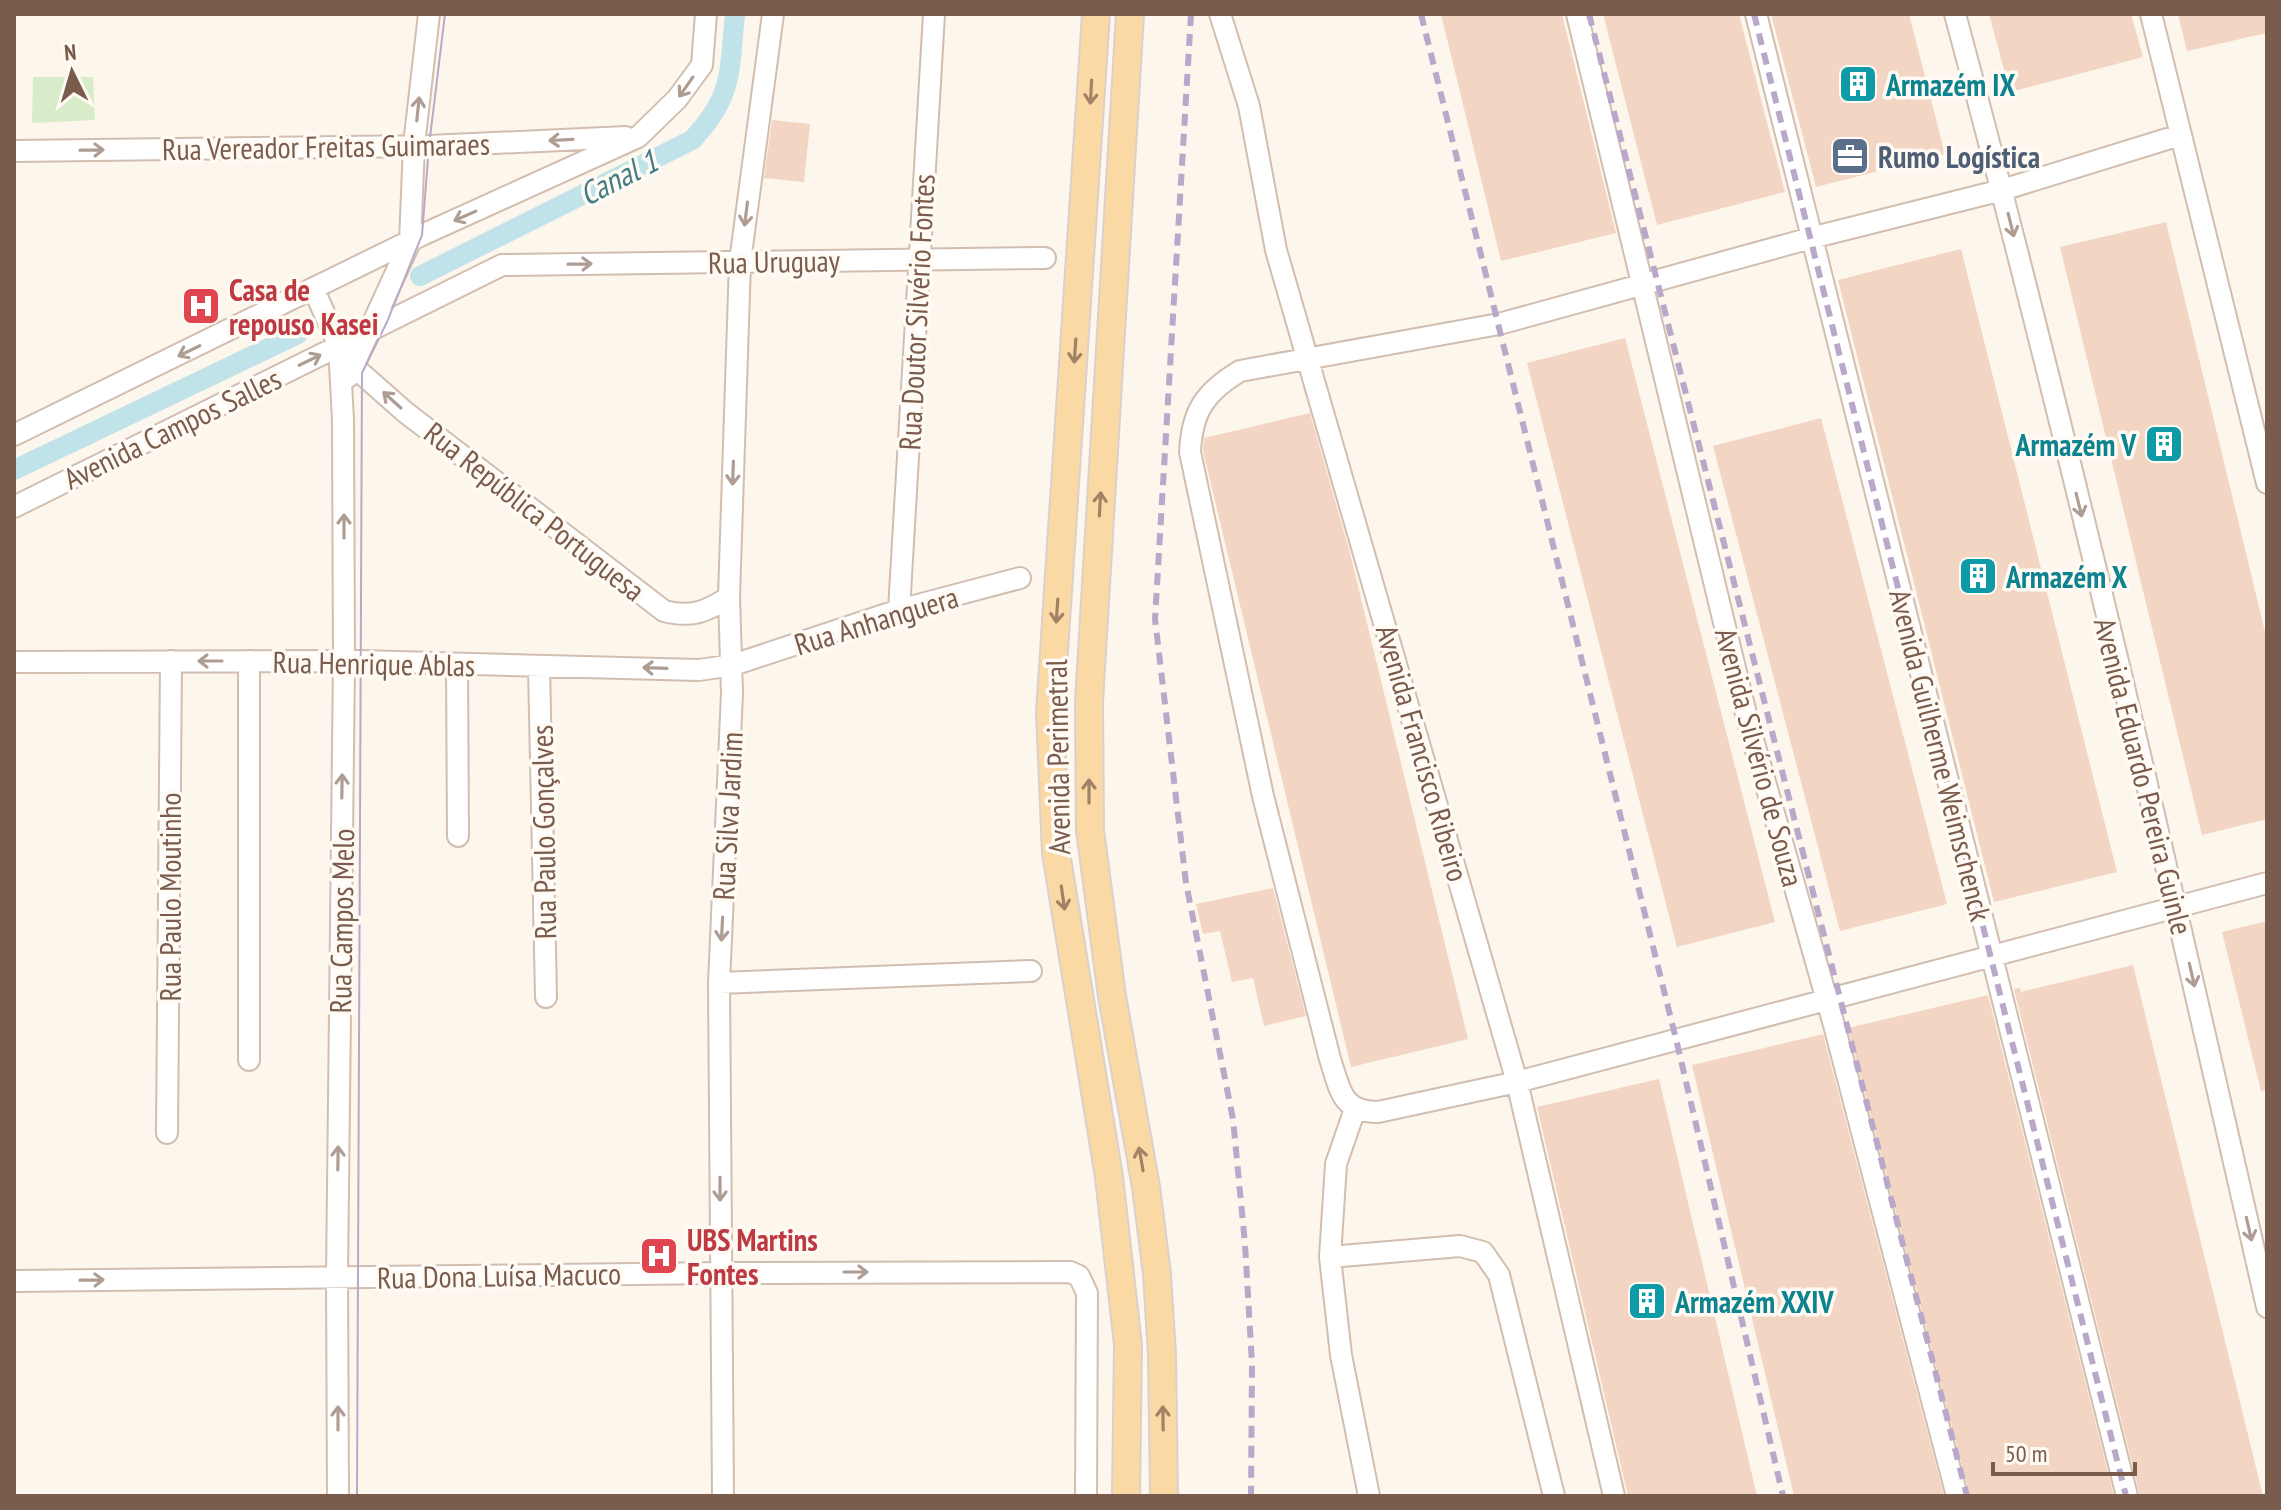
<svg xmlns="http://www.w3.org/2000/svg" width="2281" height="1510" font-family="'PT Sans Narrow',sans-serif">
	<rect width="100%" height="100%" fill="#fdf6ec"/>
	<path fill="#d8ecc9" d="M33,77H93L95,120L32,123Z"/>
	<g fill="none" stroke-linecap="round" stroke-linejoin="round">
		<path stroke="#bfe3e8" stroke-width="20" d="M420,276L692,140C734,96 729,71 735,14
			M14,470L298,334"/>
	</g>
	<path fill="#f3d5c3" d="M1441,14H1562L1616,233L1501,261Z
		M1603,14H1739L1785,192L1657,225Z
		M1771,14H1909L1945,154L1816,187Z
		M1989,14H2131L2143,57L2010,92Z
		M2178,14H2267V33L2187,51Z
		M772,120L810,124L804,182L764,178Z
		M2166,222L2267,640V819L2202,835L2060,247Z
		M1961,249L2117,872L1994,902L1838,280Z
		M1625,338L1775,922L1677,947L1527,363Z
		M1310,413L1350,553L1468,1039L1351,1067L1203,451L1204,438Z
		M1821,418L1947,904L1840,931L1713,446Z
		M1273,888L1306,1016L1264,1026L1253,978L1232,982L1220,931L1203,934L1196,904Z
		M2267,921V1090L2261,1091L2222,932Z
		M2133,965L2263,1496H2140L2014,989L2020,988L2021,992Z
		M1988,995L2114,1496H1970L1848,1028Z
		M1823,1034L1944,1496H1794L1692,1065Z
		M1659,1079L1757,1496H1628L1537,1107Z"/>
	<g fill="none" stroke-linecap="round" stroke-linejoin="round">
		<defs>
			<path id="minor" d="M1220,14L1249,106L1276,250L1517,1082L1614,1496
				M1577,14L1748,722L1834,1025L1957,1496
				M1756,14L2127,1496
				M1955,14C2070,442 2169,875 2267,1307
				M2151,14L2267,483
				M2180,135L2002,190L1811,238L1499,324L1240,371C1205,392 1192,411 1190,452L1263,796L1330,1059C1340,1089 1341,1112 1378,1112L1517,1082L2267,883
				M14,151L429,146L626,137
				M314,290L339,346L343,420L344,661L337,1276L338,1496
				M353,366L405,412L664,611C691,618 706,612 729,597
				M348,377L410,242L414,145L429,14
				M14,435L422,235L638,137L677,99L702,65L706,14
				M14,507L502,265L1045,258
				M899,610L934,14
				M14,662L360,661L699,670L733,665L899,610L1020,578
				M457,664L458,836
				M539,666L546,997
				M719,983L1031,971
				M249,1060V661
				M1355,1109L1336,1164L1330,1257L1341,1355L1369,1496
				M167,1133L171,661
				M1330,1257L1460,1246L1483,1252L1499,1275L1554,1496
				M14,1281L721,1273L1070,1272L1079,1276L1087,1293L1086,1496
				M723,1496L719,983L732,693L729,597L740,262L773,14"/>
			<path id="major" d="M1096,14L1050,712L1056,853L1109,1177L1128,1345L1126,1496
				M1130,14L1089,702L1090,830L1112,996L1146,1187L1157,1274L1162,1354L1164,1496"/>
		</defs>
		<use href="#minor" stroke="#d1beb0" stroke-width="24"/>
		<use href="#major" stroke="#dad1cd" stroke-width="30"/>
		<use href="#minor" stroke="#fff" stroke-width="20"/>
		<use href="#major" stroke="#fbd9a5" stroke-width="26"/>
		<path stroke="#b9a8c9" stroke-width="2" d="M357,1496L362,373L387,322L422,235L429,146L445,14"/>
		<path stroke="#b9a8c9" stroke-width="6" stroke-dasharray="12 8" stroke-linecap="butt" d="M1191,14L1155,619L1186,883L1233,1119L1245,1244L1252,1364L1251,1496
			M1421,14L1676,1039L1783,1496
			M1589,14L1967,1496
			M1754,14L2126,1496"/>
	</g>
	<defs><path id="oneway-shaft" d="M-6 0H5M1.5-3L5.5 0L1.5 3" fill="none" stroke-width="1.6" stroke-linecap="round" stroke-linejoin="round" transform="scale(2)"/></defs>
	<g stroke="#af9d94">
		<use href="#oneway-shaft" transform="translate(686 87) rotate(125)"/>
		<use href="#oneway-shaft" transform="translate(418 109) rotate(-84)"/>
		<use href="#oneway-shaft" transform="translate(561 140) rotate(177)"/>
		<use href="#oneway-shaft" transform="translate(92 150) rotate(-1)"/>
		<use href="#oneway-shaft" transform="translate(746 214) rotate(97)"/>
		<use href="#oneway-shaft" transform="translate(465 216) rotate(156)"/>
		<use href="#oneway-shaft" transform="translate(2011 225) rotate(76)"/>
		<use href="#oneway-shaft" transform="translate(580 264) rotate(-1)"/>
		<use href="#oneway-shaft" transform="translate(189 351) rotate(154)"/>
		<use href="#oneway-shaft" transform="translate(310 360) rotate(-26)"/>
		<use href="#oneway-shaft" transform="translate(392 400) rotate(-138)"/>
		<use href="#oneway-shaft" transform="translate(733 473) rotate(92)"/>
		<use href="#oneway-shaft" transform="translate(2079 505) rotate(76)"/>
		<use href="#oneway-shaft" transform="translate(344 526) rotate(-90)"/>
		<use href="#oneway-shaft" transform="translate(210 661) rotate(-180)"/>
		<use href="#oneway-shaft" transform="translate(655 668) rotate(-178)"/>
		<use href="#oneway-shaft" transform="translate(342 786) rotate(-89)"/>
		<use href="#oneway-shaft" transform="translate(722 929) rotate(93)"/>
		<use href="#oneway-shaft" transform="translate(2192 975) rotate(77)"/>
		<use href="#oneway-shaft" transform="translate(338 1158) rotate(-89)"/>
		<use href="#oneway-shaft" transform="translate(720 1189) rotate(90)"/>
		<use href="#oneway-shaft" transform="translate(2249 1229) rotate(77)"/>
		<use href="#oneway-shaft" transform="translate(856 1272)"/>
		<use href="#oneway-shaft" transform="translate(92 1280) rotate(-1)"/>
		<use href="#oneway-shaft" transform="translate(338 1418) rotate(-90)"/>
	</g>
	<g stroke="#a18267">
		<use href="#oneway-shaft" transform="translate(1091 92) rotate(93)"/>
		<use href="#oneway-shaft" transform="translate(1075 351) rotate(94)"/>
		<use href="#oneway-shaft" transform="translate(1100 504) rotate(-87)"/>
		<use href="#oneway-shaft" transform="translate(1057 611) rotate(94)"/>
		<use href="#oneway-shaft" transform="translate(1089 791) rotate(-90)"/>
		<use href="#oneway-shaft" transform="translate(1063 898) rotate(82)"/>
		<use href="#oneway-shaft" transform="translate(1141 1159) rotate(-100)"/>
		<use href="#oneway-shaft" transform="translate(1163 1418) rotate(-91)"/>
	</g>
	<defs>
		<symbol id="building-square" viewBox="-11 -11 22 22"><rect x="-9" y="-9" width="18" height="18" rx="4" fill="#0f9aa8" stroke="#fffaf3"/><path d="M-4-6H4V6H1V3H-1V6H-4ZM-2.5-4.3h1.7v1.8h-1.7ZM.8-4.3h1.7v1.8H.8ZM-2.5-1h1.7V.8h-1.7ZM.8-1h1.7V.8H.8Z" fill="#fff"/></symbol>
		<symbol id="office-square" viewBox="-11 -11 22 22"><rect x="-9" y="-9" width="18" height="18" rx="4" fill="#5c6f8a" stroke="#fffaf3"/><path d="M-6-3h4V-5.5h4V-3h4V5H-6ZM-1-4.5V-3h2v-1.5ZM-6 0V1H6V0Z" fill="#fff"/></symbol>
		<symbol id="hospital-square" viewBox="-11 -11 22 22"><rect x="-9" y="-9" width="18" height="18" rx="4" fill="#e0444e" stroke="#fffaf3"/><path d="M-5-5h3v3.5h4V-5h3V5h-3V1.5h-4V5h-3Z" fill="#fff"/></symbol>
	</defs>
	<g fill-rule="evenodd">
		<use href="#building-square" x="1836" y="62" width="44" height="44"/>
		<use href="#office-square" x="1828" y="134" width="44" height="44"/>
		<use href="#hospital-square" x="179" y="284" width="44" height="44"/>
		<use href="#building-square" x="2142" y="422" width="44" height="44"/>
		<use href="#building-square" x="1956" y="554" width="44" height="44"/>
		<use href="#hospital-square" x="637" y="1234" width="44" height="44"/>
		<use href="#building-square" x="1625" y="1279" width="44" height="44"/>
	</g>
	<g text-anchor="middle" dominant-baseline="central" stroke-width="7" stroke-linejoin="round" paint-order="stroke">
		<g font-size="30" font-weight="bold" fill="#0d838f" stroke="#fffaf3" text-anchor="start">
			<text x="1886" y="84">Armazém IX</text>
			<text x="2136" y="444" text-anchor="end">Armazém V</text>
			<text x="2006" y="576">Armazém X</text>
			<text x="1675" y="1301">Armazém XXIV</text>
		</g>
		<g font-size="30" fill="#7a5c4d" stroke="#fffaf3">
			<text transform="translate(326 146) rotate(-1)">Rua Vereador Freitas Guimaraes</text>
			<text transform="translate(774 261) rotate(-1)">Rua Uruguay</text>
			<text transform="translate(916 312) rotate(-87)">Rua Doutor Silvério Fontes</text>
			<text transform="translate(172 428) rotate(-26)">Avenida Campos Salles</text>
			<text transform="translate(535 511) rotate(38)">Rua República Portuguesa</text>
			<text transform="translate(876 620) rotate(-17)">Rua Anhanguera</text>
			<text transform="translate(374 663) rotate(1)">Rua Henrique Ablas</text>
			<text transform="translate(1423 753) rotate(74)">Avenida Francisco Ribeiro</text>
			<text transform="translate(1941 755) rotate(76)">Avenida Guilherme Weimschenck</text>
			<text transform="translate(1057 757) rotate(-91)">Avenida Perimetral</text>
			<text transform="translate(1760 757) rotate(75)">Avenida Silvério de Souza</text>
			<text transform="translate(2144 776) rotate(76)">Avenida Eduardo Pereira Guinle</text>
			<text transform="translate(727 816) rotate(-87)">Rua Silva Jardim</text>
			<text transform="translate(543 832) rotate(-91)">Rua Paulo Gonçalves</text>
			<text transform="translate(169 897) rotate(-90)">Rua Paulo Moutinho</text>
			<text transform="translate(341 921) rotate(-89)">Rua Campos Melo</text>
			<text transform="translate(499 1275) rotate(-1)">Rua Dona Luísa Macuco</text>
		</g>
		<g font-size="30" font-weight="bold" fill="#4e5e75" stroke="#fffaf3" text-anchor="start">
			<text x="1878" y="156">Rumo Logística</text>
		</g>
		<g font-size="30" font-weight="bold" fill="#be3a42" stroke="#fffaf3" text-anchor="start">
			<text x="229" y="289">Casa de<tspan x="229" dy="34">repouso Kasei</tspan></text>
			<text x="687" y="1239">UBS Martins<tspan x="687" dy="34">Fontes</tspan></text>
		</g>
		<g font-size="32" font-style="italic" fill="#437c86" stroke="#fffaf3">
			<text transform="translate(618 177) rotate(-27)">Canal 1</text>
		</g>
	</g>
	<rect width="2281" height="1510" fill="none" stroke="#7a5c4d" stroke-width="32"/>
	<g transform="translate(72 72) rotate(355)" stroke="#fffaf3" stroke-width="6" paint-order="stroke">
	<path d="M0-6L14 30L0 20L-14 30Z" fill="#7a5c4d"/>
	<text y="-12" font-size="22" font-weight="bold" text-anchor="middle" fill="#7a5c4d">N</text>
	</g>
	<path d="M1993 1462v12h142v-12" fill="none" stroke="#7a5c4d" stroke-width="4"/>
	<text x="2005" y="1462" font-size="24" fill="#7a5c4d" stroke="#fffaf3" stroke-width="6" paint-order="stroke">50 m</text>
</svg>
